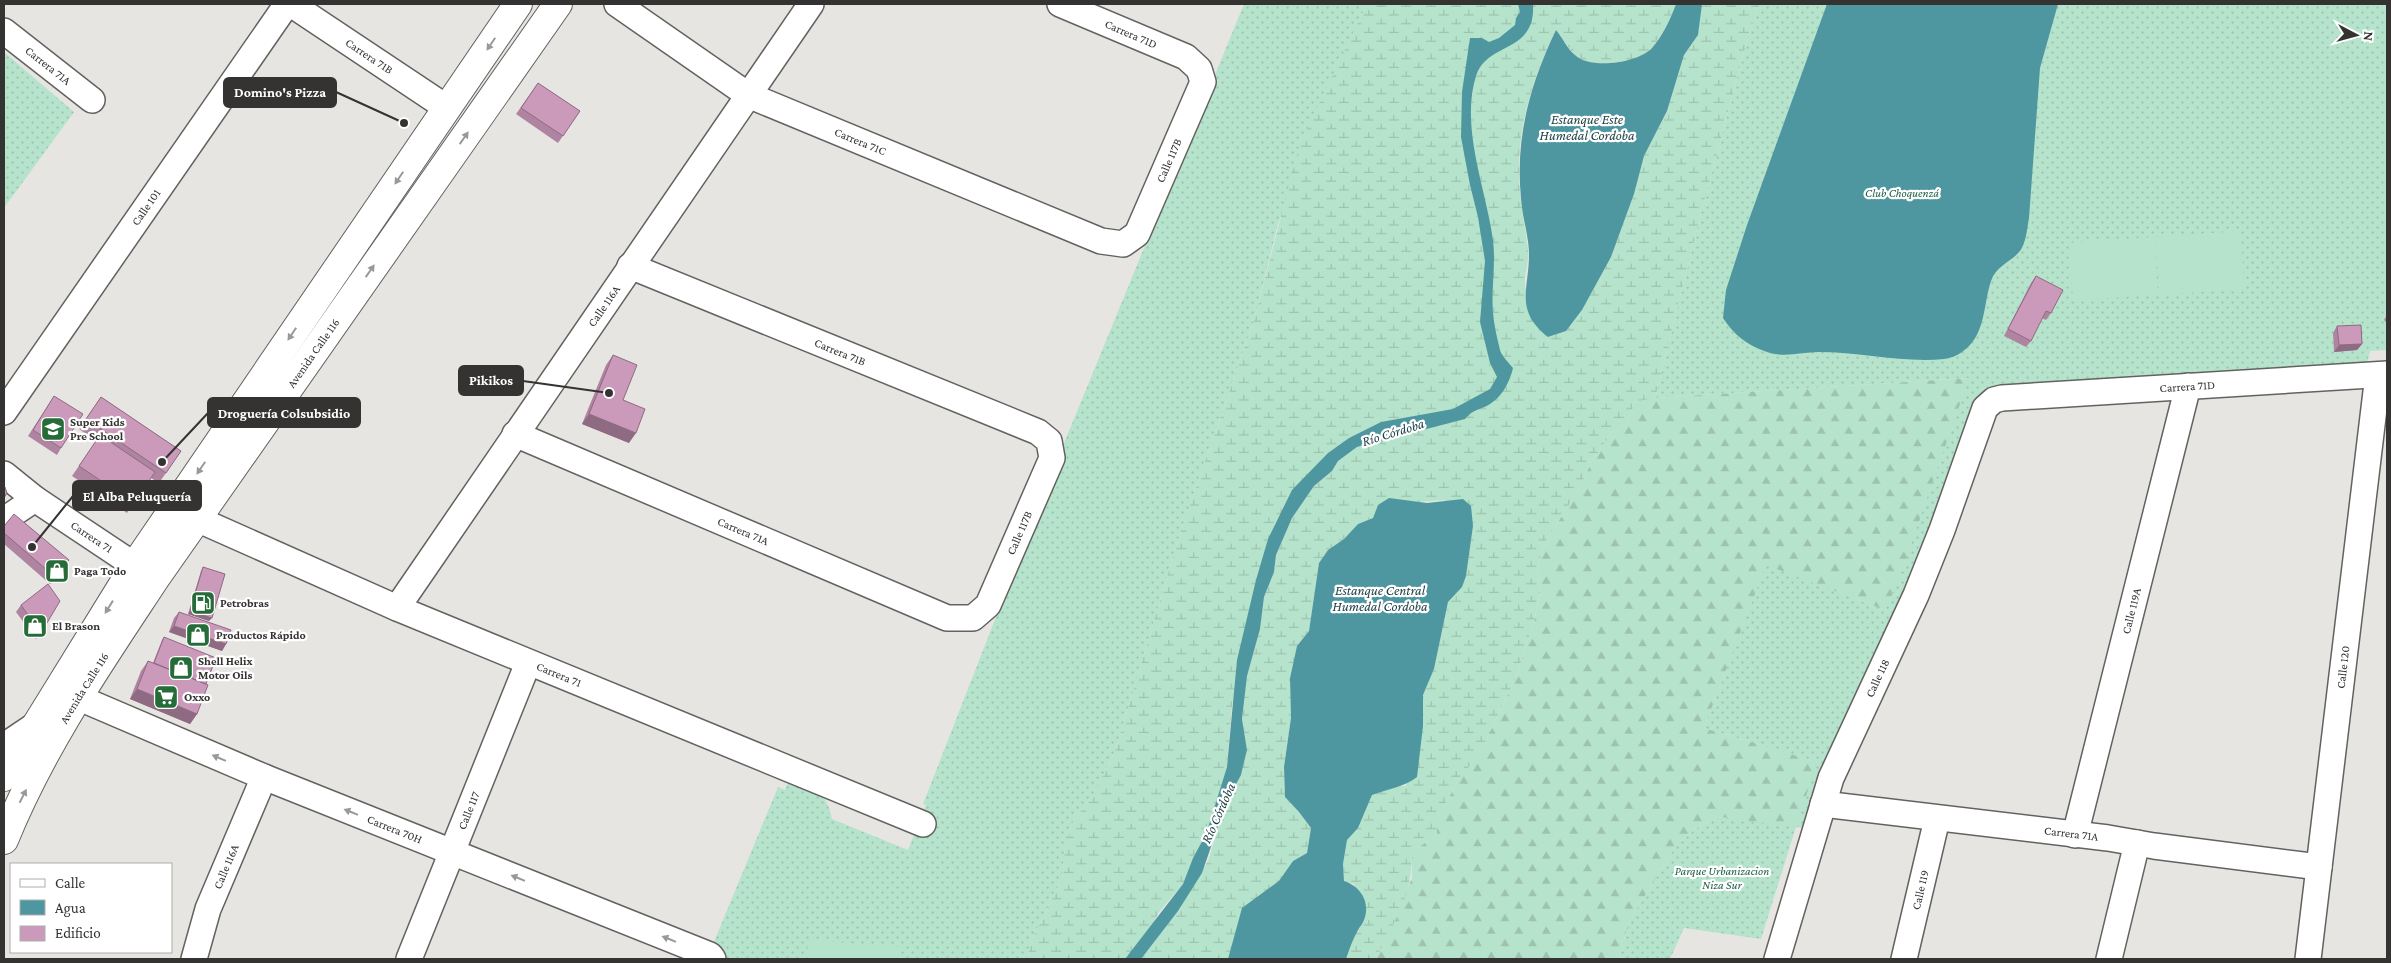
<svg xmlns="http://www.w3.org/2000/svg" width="2391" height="963" font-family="'Crimson Pro',serif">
	<defs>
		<pattern id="grass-dots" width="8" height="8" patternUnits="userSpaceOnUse" patternTransform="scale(1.25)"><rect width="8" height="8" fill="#b6e3cb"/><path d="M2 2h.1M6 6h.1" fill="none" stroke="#9dc3af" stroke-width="1.8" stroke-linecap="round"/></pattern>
		<pattern id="forest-firs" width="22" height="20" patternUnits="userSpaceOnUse" patternTransform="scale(1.25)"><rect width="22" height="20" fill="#b6e3cb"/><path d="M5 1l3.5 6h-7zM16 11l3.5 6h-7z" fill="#9dc3af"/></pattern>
		<pattern id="wetland-marsh" width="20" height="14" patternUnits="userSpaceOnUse" patternTransform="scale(1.25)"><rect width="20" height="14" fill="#b6e3cb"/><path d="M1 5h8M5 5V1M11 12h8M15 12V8" fill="none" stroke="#9dc3af"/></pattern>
	</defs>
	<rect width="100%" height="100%" fill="#e7e5e2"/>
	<path fill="url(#grass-dots)" d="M1244,4H1367L1336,70L1278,224L1255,317L1179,537L1115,752L1093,795L1073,822L1065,848L1062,879L1032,939L1027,959H722L711,949L778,787L785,790L788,782C813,792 827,790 832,819L908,850L926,805L923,804L1060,453Z
		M1760,4H2387V350L2370,351L2367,364L1993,390L1805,828L1796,827L1761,939L1684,928L1670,959H1619L1629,921L1677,844L1696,828L1720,817L1796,826L1816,762L1704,728L1766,564L1885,610L1968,378L1655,398L1700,217L1750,30Z
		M4,52L74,112L4,208Z"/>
	<path fill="url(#forest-firs)" d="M1969,378L1899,579L1885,610L1766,565L1704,728L1817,762L1796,827L1720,817L1696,828L1677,844L1629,921L1619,959H1376L1412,878V852L1437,834V819L1460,777L1479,755L1516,677L1534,622L1540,591L1537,568L1546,541L1577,492L1592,461L1612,432L1626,424L1635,402L1655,398Z"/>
	<path fill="url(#wetland-marsh)" d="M1367,4H1676C1671,18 1662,36 1652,48C1638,63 1590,70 1575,55C1568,49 1563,38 1556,30C1535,73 1520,117 1519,165C1518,192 1524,220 1528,248C1530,260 1524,273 1525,285C1526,296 1543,326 1548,337L1566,331L1582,310L1611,257L1634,194L1644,156L1667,111L1684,55L1698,35L1701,4H1760L1750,30L1700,217L1655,398L1635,402L1626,424L1612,432L1592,461L1577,492L1546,541L1537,568L1540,591L1534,622L1516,677L1479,755L1460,777L1437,819V834L1412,852C1412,900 1395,918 1376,959H1346L1357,930L1364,921L1354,884L1344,882L1343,864L1347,840L1358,828L1372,795L1395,786H1406L1423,695L1434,669L1448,602L1466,576L1473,526L1445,500L1378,505L1373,518L1358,524L1344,539L1328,550L1319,563L1309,631L1297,646L1290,678L1291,718L1284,767L1285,797L1299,812L1311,828L1307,853L1293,861L1228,959H1141L1178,911L1208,861L1226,803L1241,775L1247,750L1242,719L1247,676L1260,629L1264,597L1274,572L1276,555L1292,518L1314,486L1332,471L1338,461L1357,447L1410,433L1394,421L1381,422L1349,438L1268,539L1251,604L1232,706L1227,767L1206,834L1193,858L1183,884L1159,912L1150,929L1125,959H1027L1032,939L1062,879L1065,848L1073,822L1093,795L1115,752L1179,537L1255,317L1300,143Z"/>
	<path fill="#b6e3cb" d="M2241,231L2244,289L2159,295L2156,237Z
		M2154,237L2158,295L2073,300L2069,243Z
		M808,940L900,947L899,959H807Z"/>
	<path fill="#4e97a1" d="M1518,4H1533C1536,54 1487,41 1476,76C1460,127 1486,189 1493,240C1496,265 1491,288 1493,313C1494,325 1497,338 1500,350C1501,355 1509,363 1513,368C1509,385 1499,402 1482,408C1474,411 1471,412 1465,419L1357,447L1338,461L1332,471L1314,486L1292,518L1276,555L1274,572L1264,597L1260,629L1247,676L1242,719L1247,750L1241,775L1226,803L1202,873L1178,911L1141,959H1125L1183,884L1193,858L1206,834L1227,767L1237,660L1256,580L1268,539L1292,490L1328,453L1349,438L1381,422L1453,409L1490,389L1497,377L1490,363L1480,322L1485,261L1478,217L1470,185L1461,137L1462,92L1470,38H1482L1489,42L1499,38L1515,25L1516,18L1520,12Z
		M1676,4H1702L1698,35L1684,55L1667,111L1644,156L1634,194L1611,257L1582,310L1566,331L1548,337C1513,309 1530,288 1529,251C1528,233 1522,216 1521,198C1515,138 1530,84 1556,30C1563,38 1567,49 1575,55C1590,70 1638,63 1652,48C1662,37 1671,18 1676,4Z
		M1827,4H2058L2040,68L2029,218C2027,229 2026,243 2020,251C2011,262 1996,266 1991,281C1983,305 1986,336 1962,352C1956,356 1951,358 1944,359C1903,363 1861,352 1819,352C1802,352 1784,358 1767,352C1747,345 1734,335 1723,318L1726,290L1747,225Z
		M1389,498L1427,503L1463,499L1471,506L1473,526L1466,576L1462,587L1448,602L1434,669L1423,695V726L1417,777C1404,787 1388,789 1372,795L1358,828L1347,840L1343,864L1344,881C1360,886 1371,902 1364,920C1363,924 1359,927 1358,930C1353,939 1349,950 1346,959H1228L1242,908L1279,881L1293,861L1307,853L1311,828L1299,812L1285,797L1284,767L1291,718L1290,678L1297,646L1309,631L1319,563L1328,550L1344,539L1358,524L1373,518L1378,505Z"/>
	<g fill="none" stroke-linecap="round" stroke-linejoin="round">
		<defs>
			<g id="minor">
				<path id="s1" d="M291,4L447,108"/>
				<path id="s2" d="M617,4L748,95L1101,241L1123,244L1137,234L1203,82L1199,69L1186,57L1060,4"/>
				<path id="s3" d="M4,31L92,100"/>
				<path id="s4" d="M4,412L287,4"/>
				<path id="s5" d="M515,434L947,618H973L988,605L1052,458L1049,441L1038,432L630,266"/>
				<path id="s6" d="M4,474L35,499L152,577"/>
				<path id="s7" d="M197,519L397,608L923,824"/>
				<path d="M4,520L35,499"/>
				<path id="s8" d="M397,608L811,4"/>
				<path id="s9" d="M4,746L77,697L264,777L710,955L713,959"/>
				<path id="s10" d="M1823,804L2108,838L2154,846L2319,867"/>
				<path id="s11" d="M2075,835L2188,386"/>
				<path id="s12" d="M194,959L208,909L264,777"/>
				<path id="s13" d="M409,959L528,663"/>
				<path id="s14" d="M1777,959L1831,778L1916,595L1942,530L1985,408L1994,400L2002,398L2387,374"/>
				<path id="s15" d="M1904,959L1937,819"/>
				<path d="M2109,959L2137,843"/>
				<path id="s16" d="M2308,959L2378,375"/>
			</g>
			<g id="major">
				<path d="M4,777L135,565L518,4"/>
				<path id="s17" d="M4,840C42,746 99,664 155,579L558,4"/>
			</g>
		</defs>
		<use href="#minor" stroke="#646260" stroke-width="28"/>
		<use href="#major" stroke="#646260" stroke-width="30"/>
		<use href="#minor" stroke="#fff" stroke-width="25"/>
		<use href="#major" stroke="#fff" stroke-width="28"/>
	</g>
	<path fill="#af84a0" d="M538,83L580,111L558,143L516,114Z
		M2036,276L2051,313L2046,320L2042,318L2031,341L2026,347L2004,336L2031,283Z
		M2387,315V323L2384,320Z
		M2337,326L2362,344L2357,350L2334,352L2333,333Z
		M613,355L629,443L582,424L606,365Z
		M54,396L61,448L57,455L28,436Z
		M101,397L181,451L159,483L151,478L127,513L72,476L96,441L79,429Z
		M4,526L64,566L50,584L4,544Z
		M203,567L209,621L188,614L201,571Z
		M21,605L41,633L36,639L16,612Z
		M179,612L226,644L222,651L169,632L174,618Z
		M164,637L206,684L197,714L190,724L130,699L141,671L148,661L153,663L162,640Z"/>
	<path fill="#8e6b82" d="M2362,344L2357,350L2334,352L2339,345Z
		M589,414L636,433L629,443L582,424Z
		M190,611L212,618L209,621L188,614Z
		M174,626L226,644L222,651L169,632Z
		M137,689L197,714L190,724L130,699Z"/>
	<path fill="#cb99ba" stroke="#8e6b82" d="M538,83L580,111L563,136L521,108Z
		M2036,276L2063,290L2051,313L2046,311L2031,341L2008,329Z
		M2361,325L2362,344L2339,345L2337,326Z
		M613,355L637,365L623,400L645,409L636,433L589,414Z
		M54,396L83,414L61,448L33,430Z
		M101,397L181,451L166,473L86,419Z
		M100,435L155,472L134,503L79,466Z
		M4,486L5,487L7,493L4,498Z
		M14,514L69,560L55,577L4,533V526Z
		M203,567L225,574L212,618L190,611Z
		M48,584L60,601L41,633L21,605Z
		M179,612L231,630L226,644L174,626Z
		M164,637L216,658L206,684L154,663Z
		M148,661L208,685L197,714L137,689Z"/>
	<defs><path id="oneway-solid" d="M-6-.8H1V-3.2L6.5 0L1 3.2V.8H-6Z" transform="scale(1.25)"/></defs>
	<g fill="#9a9998">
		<use href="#oneway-solid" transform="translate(491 44) rotate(124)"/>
		<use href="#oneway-solid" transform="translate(464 138) rotate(-55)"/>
		<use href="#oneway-solid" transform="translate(399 178) rotate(124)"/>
		<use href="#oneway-solid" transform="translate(370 271) rotate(-55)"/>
		<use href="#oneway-solid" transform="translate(292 334) rotate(124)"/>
		<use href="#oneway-solid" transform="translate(201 468) rotate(124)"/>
		<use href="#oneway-solid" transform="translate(109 607) rotate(122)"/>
		<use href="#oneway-solid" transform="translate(219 758) rotate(-157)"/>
		<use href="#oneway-solid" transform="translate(23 796) rotate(-63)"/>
		<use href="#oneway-solid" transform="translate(351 812) rotate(-158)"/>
		<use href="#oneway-solid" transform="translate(518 878) rotate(-158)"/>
		<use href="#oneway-solid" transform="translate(669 939) rotate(-158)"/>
	</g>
	<defs>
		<symbol id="school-square" viewBox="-11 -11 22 22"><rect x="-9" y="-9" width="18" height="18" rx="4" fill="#266c38" stroke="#fff"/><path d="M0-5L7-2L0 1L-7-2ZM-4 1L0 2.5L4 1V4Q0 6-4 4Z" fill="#fff"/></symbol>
		<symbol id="shop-square" viewBox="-11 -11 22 22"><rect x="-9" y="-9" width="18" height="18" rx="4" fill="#266c38" stroke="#fff"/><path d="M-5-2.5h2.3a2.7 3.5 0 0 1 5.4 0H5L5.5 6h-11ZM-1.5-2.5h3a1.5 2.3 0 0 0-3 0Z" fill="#fff"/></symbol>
		<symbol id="fuel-square" viewBox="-11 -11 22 22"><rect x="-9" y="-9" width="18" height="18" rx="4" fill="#266c38" stroke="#fff"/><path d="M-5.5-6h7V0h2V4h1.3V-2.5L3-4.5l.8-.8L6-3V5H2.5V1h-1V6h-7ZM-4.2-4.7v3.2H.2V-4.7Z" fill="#fff"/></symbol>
		<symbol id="supermarket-square" viewBox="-11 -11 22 22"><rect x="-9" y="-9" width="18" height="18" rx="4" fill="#266c38" stroke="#fff"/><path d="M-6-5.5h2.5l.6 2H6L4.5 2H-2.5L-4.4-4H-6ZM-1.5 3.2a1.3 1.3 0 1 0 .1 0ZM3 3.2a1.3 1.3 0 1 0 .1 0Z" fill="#fff"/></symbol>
	</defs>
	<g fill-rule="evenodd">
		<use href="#school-square" x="39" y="415" width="28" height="28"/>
		<use href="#shop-square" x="43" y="557" width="28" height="28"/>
		<use href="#fuel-square" x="189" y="589" width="28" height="28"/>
		<use href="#shop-square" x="21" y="612" width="28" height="28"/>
		<use href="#shop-square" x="184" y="621" width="28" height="28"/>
		<use href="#shop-square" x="167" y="654" width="28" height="28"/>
		<use href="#supermarket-square" x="152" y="683" width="28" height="28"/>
	</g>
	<g text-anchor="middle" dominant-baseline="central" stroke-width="4.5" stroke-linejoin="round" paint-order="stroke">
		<g font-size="12" fill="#343332" stroke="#fff">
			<text transform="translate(1131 34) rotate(23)">Carrera 71D</text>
			<text stroke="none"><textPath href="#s1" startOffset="94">Carrera 71B</textPath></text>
			<text stroke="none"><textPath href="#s3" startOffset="56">Carrera 71A</textPath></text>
			<text stroke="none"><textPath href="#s2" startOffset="281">Carrera 71C</textPath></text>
			<text stroke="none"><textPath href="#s2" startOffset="661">Calle 117B</textPath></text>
			<text stroke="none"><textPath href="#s4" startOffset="249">Calle 101</textPath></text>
			<text stroke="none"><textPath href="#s8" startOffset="366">Calle 116A</textPath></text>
			<text transform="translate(840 352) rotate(22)">Carrera 71B</text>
			<text stroke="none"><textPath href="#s17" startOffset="578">Avenida Calle 116</textPath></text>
			<text stroke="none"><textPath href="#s14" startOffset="796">Carrera 71D</textPath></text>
			<text stroke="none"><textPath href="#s5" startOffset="248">Carrera 71A</textPath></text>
			<text stroke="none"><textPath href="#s5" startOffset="594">Calle 117B</textPath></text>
			<text stroke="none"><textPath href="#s6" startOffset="108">Carrera 71</textPath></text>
			<text stroke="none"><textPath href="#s11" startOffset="231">Calle 119A</textPath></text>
			<text stroke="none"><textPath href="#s16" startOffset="294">Calle 120</textPath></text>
			<text stroke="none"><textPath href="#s7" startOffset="394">Carrera 71</textPath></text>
			<text stroke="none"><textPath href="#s14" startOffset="299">Calle 118</textPath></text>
			<text stroke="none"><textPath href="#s17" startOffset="172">Avenida Calle 116</textPath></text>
			<text stroke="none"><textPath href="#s13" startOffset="160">Calle 117</textPath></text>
			<text stroke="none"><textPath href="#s9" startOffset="432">Carrera 70H</textPath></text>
			<text stroke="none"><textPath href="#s10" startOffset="250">Carrera 71A</textPath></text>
			<text stroke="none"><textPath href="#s12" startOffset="98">Calle 116A</textPath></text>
			<text stroke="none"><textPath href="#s15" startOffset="71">Calle 119</textPath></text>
		</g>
		<g font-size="12" font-style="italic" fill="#1f6245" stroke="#fff">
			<text x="1902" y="193">Club Choquenzá</text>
			<text x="1722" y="871">Parque Urbanizacion<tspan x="1722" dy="14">Niza Sur</tspan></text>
		</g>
		<g font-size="12" font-weight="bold" fill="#343332" stroke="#fff" text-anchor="start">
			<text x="70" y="422">Super Kids<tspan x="70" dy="14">Pre School</tspan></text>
			<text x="74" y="571">Paga Todo</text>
			<text x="220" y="603">Petrobras</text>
			<text x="52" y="626">El Brason</text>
			<text x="216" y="635">Productos Rápido</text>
			<text x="198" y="661">Shell Helix<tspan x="198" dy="14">Motor Oils</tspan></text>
			<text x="184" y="697">Oxxo</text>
		</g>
		<g font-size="14" font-style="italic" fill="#1b3e43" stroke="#fff">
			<text x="1587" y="119">Estanque Este<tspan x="1587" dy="16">Humedal Cordoba</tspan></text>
			<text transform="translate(1393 432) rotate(-17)">Río Córdoba</text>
			<text x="1380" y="590">Estanque Central<tspan x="1380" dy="16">Humedal Cordoba</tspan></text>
			<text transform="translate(1218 813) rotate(-66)">Río Córdoba</text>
		</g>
	</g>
	<path fill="none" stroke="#343332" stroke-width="2" d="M404 123L336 92M609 393L523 381M162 462L208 413M32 547L73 496"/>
	<g fill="#343332" stroke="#fff" stroke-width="2">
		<circle cx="404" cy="123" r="5"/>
		<circle cx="609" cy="393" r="5"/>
		<circle cx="162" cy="462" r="5"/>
		<circle cx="32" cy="547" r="5"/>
	</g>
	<g fill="#343332" stroke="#343332" stroke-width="2">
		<rect x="224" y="78" width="112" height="29" rx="5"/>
		<rect x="459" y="366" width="64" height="29" rx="5"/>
		<rect x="208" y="398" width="152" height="29" rx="5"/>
		<rect x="73" y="481" width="128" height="29" rx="5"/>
	</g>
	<g font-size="14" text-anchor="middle" font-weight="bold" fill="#fff">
		<text x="280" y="97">Domino's Pizza</text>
		<text x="491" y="385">Pikikos</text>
		<text x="284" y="418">Droguería Colsubsidio</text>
		<text x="137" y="501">El Alba Peluquería</text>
	</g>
	<rect width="2391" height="963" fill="none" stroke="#343332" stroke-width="10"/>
	<rect x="10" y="863" width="162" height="90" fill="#ffffff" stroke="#aeadad"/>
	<rect x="20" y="879" width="25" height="8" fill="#ffffff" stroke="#aeadad"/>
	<text x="55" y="888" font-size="15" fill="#343332">Calle</text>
	<rect x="20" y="900" width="25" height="15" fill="#4e97a1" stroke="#aeadad"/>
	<text x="55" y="913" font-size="15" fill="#343332">Agua</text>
	<rect x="20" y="926" width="25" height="15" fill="#cb99ba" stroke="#aeadad"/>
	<text x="55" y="938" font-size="15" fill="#343332">Edificio</text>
	<g transform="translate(2356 35) rotate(96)" stroke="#ffffff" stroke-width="4" paint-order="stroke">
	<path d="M0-4L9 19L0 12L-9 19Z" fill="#343332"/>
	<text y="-8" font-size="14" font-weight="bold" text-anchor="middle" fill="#343332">N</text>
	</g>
</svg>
